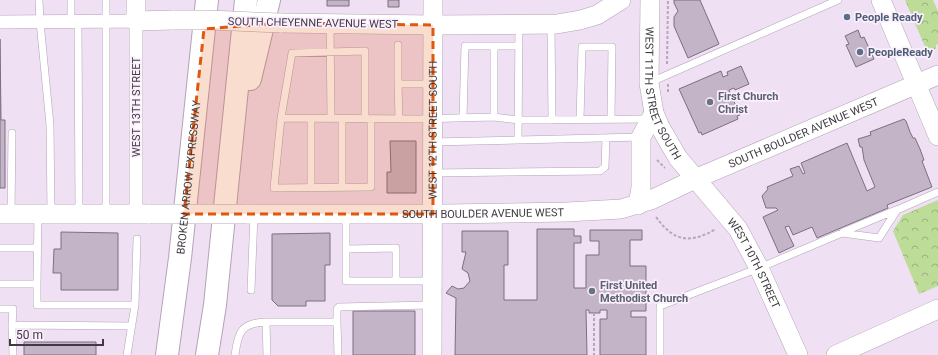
<svg xmlns="http://www.w3.org/2000/svg" width="938" height="355" font-family="Roboto,sans-serif">
	<defs>
		<pattern id="park-crowns" width="20" height="18" patternUnits="userSpaceOnUse"><rect width="20" height="18" fill="#bcdc98"/><path d="M2 6a3 3 0 1 1 6 0M12 15a3 3 0 1 1 6 0" fill="none" stroke="#9ab37e"/></pattern>
	</defs>
	<rect width="100%" height="100%" fill="#f0e0f3"/>
	<path fill="url(#park-crowns)" d="M905,0H933L938,11V44L936,45V47L935,50L930,48L926,49Z
		M938,200V286L919,294L893,231L903,215Z"/>
	<path fill="#c3b5c7" stroke="#7c6f80" d="M327,0H349V6H327Z
		M388,0H399V7H388Z
		M674,0H700L719,44L688,58L674,26V17L678,11L674,3Z
		M858,30L861,38L864,37L874,59L856,67L846,45L849,44L845,36Z
		M0,39L1,120H5V188H0Z
		M741,66L749,84L735,90L734,88L729,90L740,115L737,116L738,119L702,135L701,132L699,133L679,89L721,71L723,77L728,75L727,72Z
		M904,119L906,121L910,132L913,138H915L920,149L924,160L922,161L932,187L887,205L888,208L817,238L812,227L793,235L789,226L785,227L794,246L779,253L763,217L778,210L776,208H766L762,196L768,189L767,187L793,176L790,169L799,166L803,174L805,173L801,163L847,143L867,191L875,187L864,160L862,147H860L858,139L871,135L870,132Z
		M390,141H416V193H387V172H391Z
		M537,229H574V236H581V243H574V288H586V255H599V241H590V230H642V240H630V266H646V311H631V317H646V355H600V319H607V310H600V313H589V310H586L587,355H455L456,298L446,293L452,286L458,289L464,288L470,281L468,273L462,269L466,252H462V231H508V265H504V300H537Z
		M61,232L118,233V290H61V273H53L54,249H61Z
		M330,233V265H325V301H306V306H278L272,300V234Z
		M353,311H415V355H353Z
		M24,342H96V355H24Z"/>
	<g fill="none" stroke-linecap="round" stroke-linejoin="round">
		<defs>
			<path id="lane" d="M39,0L40,22L50,125L51,214
				M106,0V214
				M71,22V0
				M78,22L79,213
				M330,24L331,119
				M551,26L552,120
				M398,45V84H433
				M494,46V117
				M651,82L838,0
				M398,84L399,119
				M281,118L418,119L494,117L519,120L648,119
				M463,118L465,46H519
				M311,119V188
				M342,119V188
				M365,119V51L292,53L281,118L274,188L371,187V119
				M580,120L582,47H612L611,119
				M518,140L519,24
				M433,142L641,137
				M433,173L600,171L605,167L606,138
				M11,213L12,133
				M346,214V281H396V248L346,249
				M843,232L896,210
				M0,248H37
				M396,281H432
				M0,284H37L38,214
				M37,284V305H135
				M251,290L254,215
				M0,309H13L12,325
				M337,322V309L339,307L431,305
				M13,355L12,325L132,326
				M127,355L135,305L137,239
				M235,355C238,332 241,323 266,322
				M267,355L266,322H337L338,355
				M660,355V306L759,268L842,233L879,238L897,210L938,192"/>
			<path id="street" d="M0,22L136,21V214"/>
			<g id="secondary">
				<path d="M136,0V21L174,20"/>
				<path id="s1" d="M650,0L649,83L654,113L660,127L678,158L738,229L759,268L798,355"/>
				<path d="M881,0L938,136"/>
				<path d="M280,23L433,25L557,24L580,20L597,15L621,0"/>
				<path d="M638,205L641,188V137L654,113"/>
				<path d="M0,214H150"/>
				<path id="s2" d="M247,214H444L567,212L621,209L651,200L695,179L938,75"/>
				<path id="s3" d="M432,355L433,0"/>
				<path d="M836,355L938,309"/>
			</g>
			<g id="highway">
				<path d="M250,79L269,0"/>
				<path id="s4" d="M167,355L180,258L207,0"/>
				<path d="M207,355L215,305L246,0"/>
			</g>
		</defs>
		<use href="#lane" stroke="#b2a3b5" stroke-width="8"/>
		<use href="#street" stroke="#b2a3b5" stroke-width="14"/>
		<use href="#secondary" stroke="#b2a3b5" stroke-width="20"/>
		<use href="#highway" stroke="#b2a3b5" stroke-width="24"/>
		<path stroke="#b4a8b7" stroke-width="2" stroke-dasharray="3 2" stroke-linecap="butt" d="M667,64L668,0
			M668,84V94
			M657,160L665,168
			M656,217C674,242 690,244 716,229
			M594,313V355"/>
		<use href="#lane" stroke="#fff" stroke-width="7"/>
		<use href="#street" stroke="#fff" stroke-width="13"/>
		<use href="#secondary" stroke="#fff" stroke-width="19"/>
		<use href="#highway" stroke="#fff" stroke-width="22"/>
		<defs>
			<path id="secondary-bridge" d="M174,20H209L280,23
				M150,214H247"/>
		</defs>
		<use href="#secondary-bridge" stroke="#b2a3b5" stroke-width="20" stroke-linecap="butt"/>
		<use href="#secondary-bridge" stroke="#fff" stroke-width="19"/>
	</g>
	<path fill="#e0570f" fill-opacity="0.2" stroke="#e0570f" stroke-width="3" stroke-dasharray="8 5" stroke-linejoin="round" d="M280,23L433,25V214H184L204,29Z"/>
	<g fill="#5c6f8a" stroke="#fbeffe" stroke-width="1.5">
		<circle cx="847" cy="17" r="4"/>
		<circle cx="860" cy="52" r="4"/>
	</g>
	<g fill="#6b7280" stroke="#fbeffe" stroke-width="1.5">
		<circle cx="710" cy="102" r="4"/>
		<circle cx="592" cy="291" r="4"/>
	</g>
	<g text-anchor="middle" dominant-baseline="central" stroke-width="3.5" stroke-linejoin="round" paint-order="stroke">
		<g font-size="11" font-weight="bold" fill="#4e5e75" stroke="#fbeffe" text-anchor="start">
			<text x="855" y="17">People Ready</text>
			<text x="868" y="52">PeopleReady</text>
		</g>
		<g font-size="11" fill="#403a42" stroke="#fbeffe">
			<text transform="translate(313 23) rotate(1)">SOUTH CHEYENNE AVENUE WEST</text>
			<text stroke="none"><textPath href="#s1" startOffset="96">WEST 11TH STREET SOUTH</textPath></text>
			<text transform="translate(136 107) rotate(-90)">WEST 13TH STREET</text>
			<text stroke="none"><textPath href="#s3" startOffset="225">WEST 12TH STREET SOUTH</textPath></text>
			<text stroke="none"><textPath href="#s2" startOffset="572">SOUTH BOULDER AVENUE WEST</textPath></text>
			<text stroke="none"><textPath href="#s4" startOffset="179">BROKEN ARROW EXPRESSWAY</textPath></text>
			<text stroke="none"><textPath href="#s2" startOffset="236">SOUTH BOULDER AVENUE WEST</textPath></text>
			<text stroke="none"><textPath href="#s1" startOffset="295">WEST 10TH STREET</textPath></text>
		</g>
		<g font-size="11" font-weight="bold" fill="#5b616d" stroke="#fbeffe" text-anchor="start">
			<text x="718" y="96">First Church<tspan x="718" dy="13">Christ</tspan></text>
			<text x="600" y="285">First United<tspan x="600" dy="13">Methodist Church</tspan></text>
		</g>
	</g>
	<path d="M10 339v6h93v-6" fill="none" stroke="#403a42" stroke-width="2"/>
	<text x="16" y="339" font-size="12" fill="#403a42" stroke="#fbeffe" stroke-width="3" paint-order="stroke">50 m</text>
</svg>
